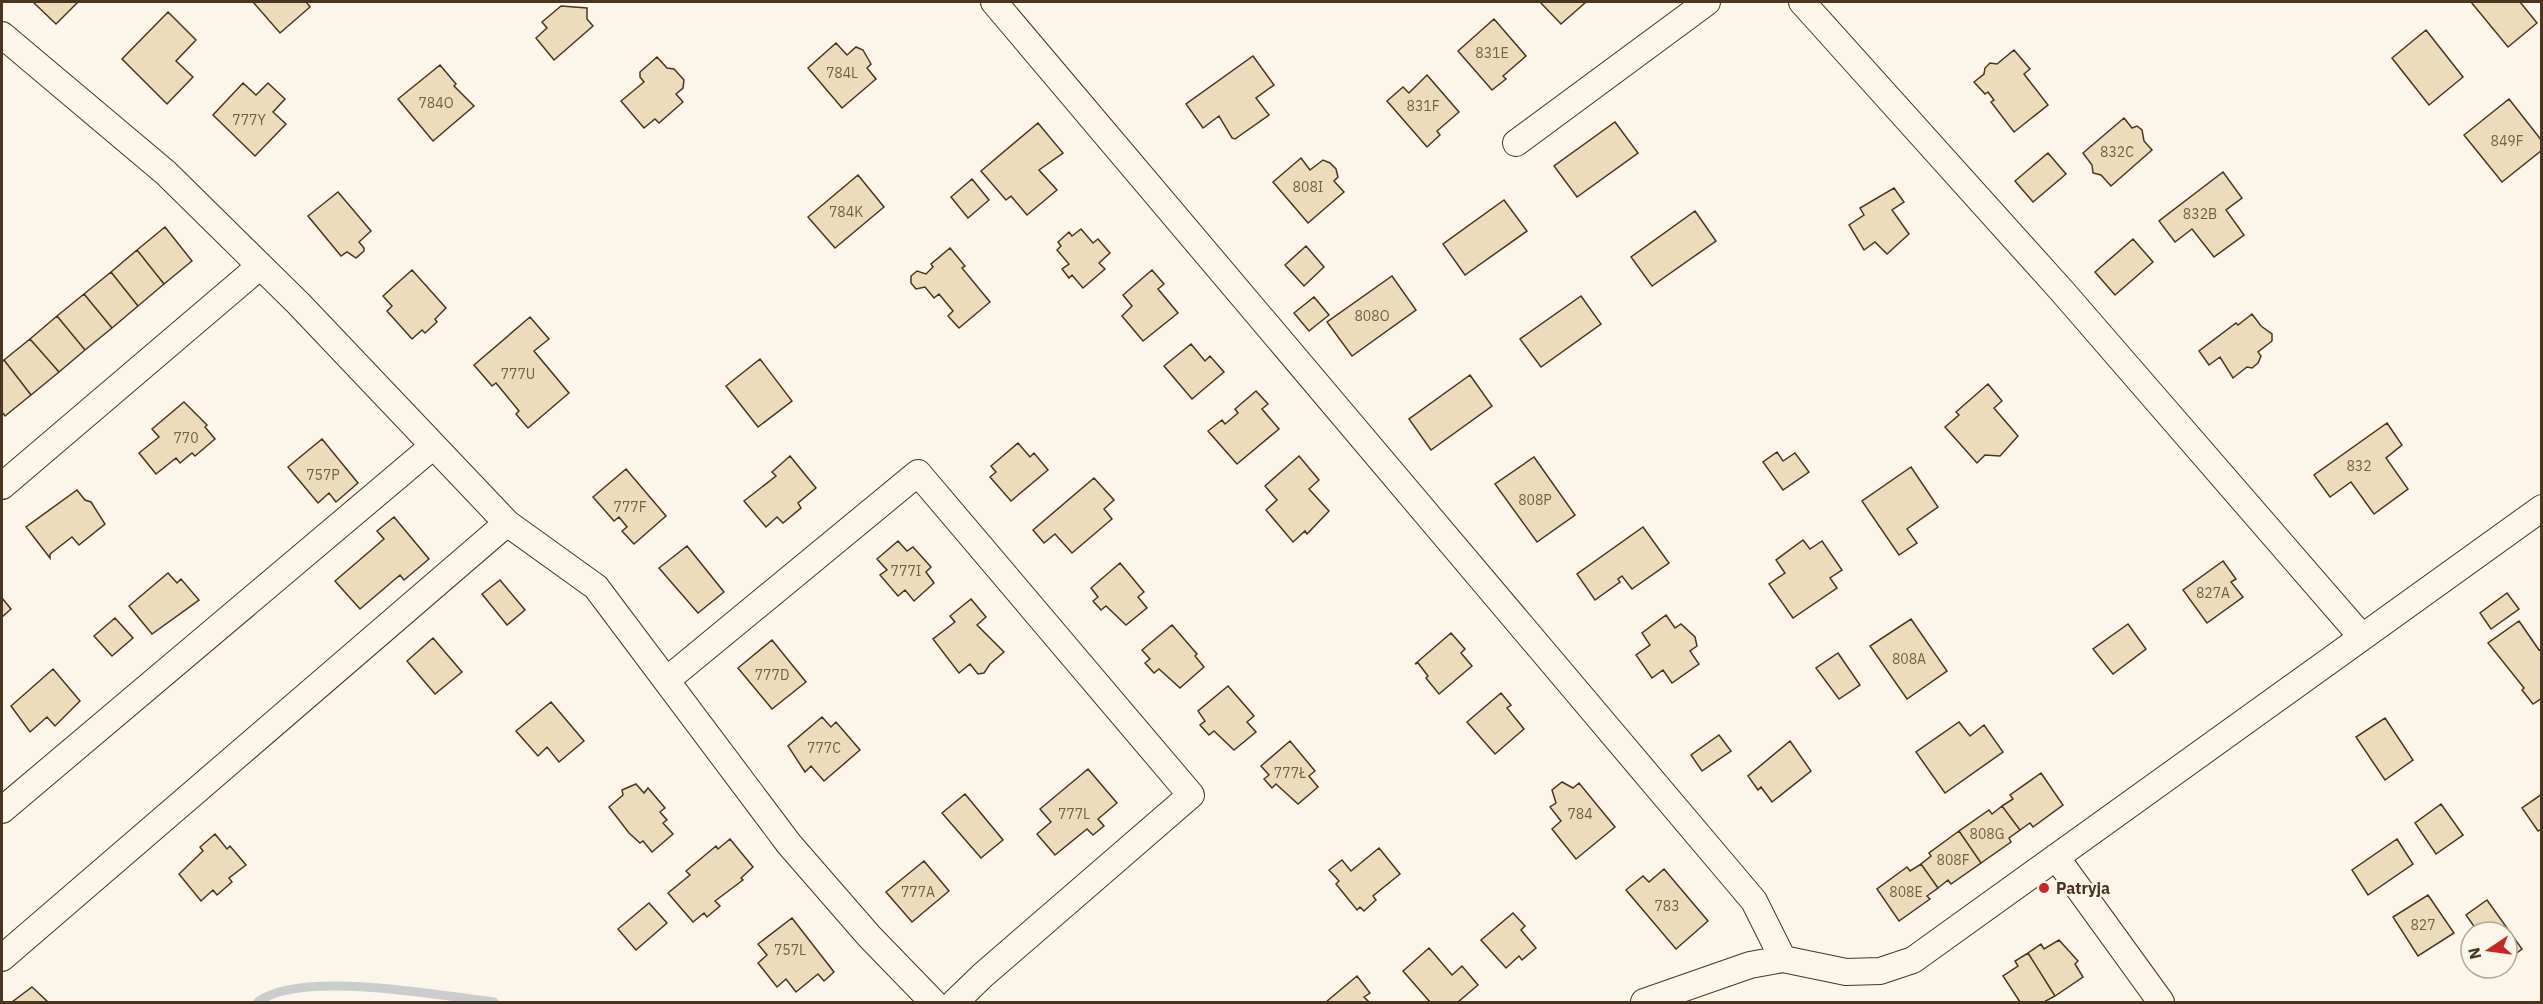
<svg xmlns="http://www.w3.org/2000/svg" width="2543" height="1004" font-family="'IBM Plex Sans',sans-serif">
	<rect width="100%" height="100%" fill="#fbf6e9"/>
	<g fill="none" stroke-linecap="round" stroke-linejoin="round">
		<path stroke="#c9cecd" stroke-width="9" d="M258,1002C299,969 442,996 494,1002"/>
	</g>
	<path fill="#ecdcbc" stroke="#4a3520" stroke-width="1.5" d="M33,2H78L56,24Z
		M253,2H309L307,3L310,7L280,33Z
		M1540,2H1586L1561,24Z
		M2471,2H2520L2537,23L2508,47Z
		M561,6L587,8V19L593,26L554,60L536,38L547,28L542,22Z
		M168,12L196,40L176,61L193,77L167,104L122,59Z
		M1494,19L1526,56L1503,76L1506,79L1492,90L1458,51Z
		M2426,30L2463,77L2429,105L2392,58Z
		M836,43L847,55L856,47L863,50L871,64L867,68L876,79L842,108L808,68Z
		M2014,50L2030,69L2024,74L2048,105L2014,132L1991,102L1994,100L1988,92L1985,94L1974,82L1984,74L1985,68L1990,63L1997,64Z
		M1253,56L1274,85L1256,98L1269,115L1235,139L1232,138L1219,116L1203,128L1186,104Z
		M657,57L667,68L674,69L684,80L683,88L676,94L683,102L659,123L655,119L644,128L621,101L644,82L640,77V72Z
		M440,65L456,84L454,86L474,106L433,141L398,99Z
		M1427,75L1459,112L1437,131L1440,135L1427,147L1387,101L1403,87L1409,93Z
		M243,83L256,95L268,83L285,99L273,112L286,124L255,156L213,115Z
		M2509,99L2542,141V150L2502,182L2464,135Z
		M2124,118L2132,128L2137,126L2142,130L2144,141L2152,150L2111,186L2101,175L2093,173L2092,165L2083,153Z
		M1615,122L1638,153L1577,197L1554,166Z
		M1038,123L1063,153L1039,170L1057,190L1027,215L1011,196L1006,200L981,171Z
		M2048,153L2066,174L2033,202L2015,181Z
		M1301,158L1310,170L1323,160L1330,163L1336,169L1338,177L1334,181L1344,192L1308,223L1273,182Z
		M2223,172L2242,198L2226,210L2244,235L2214,257L2192,229L2175,242L2159,221Z
		M858,175L884,207L835,248L808,217Z
		M972,179L989,200L968,218L951,197Z
		M1894,188L1904,202L1892,210L1909,234L1887,254L1875,242L1864,250L1849,225L1864,215L1860,208Z
		M338,192L371,231L359,242L364,248V251L356,258L347,252L341,256L308,216Z
		M1504,200L1527,231L1465,275L1443,244Z
		M1695,211L1716,241L1652,286L1631,257Z
		M165,227L192,261L164,284L137,250Z
		M1081,229L1093,243L1098,239L1110,253L1099,263L1105,269L1083,288L1072,275L1069,278L1062,269L1069,264L1057,250L1061,246L1058,242L1069,232L1072,236Z
		M2133,239L2153,262L2115,295L2095,272Z
		M1306,246L1324,267L1304,286L1285,265Z
		M950,248L965,266L962,268L990,302L959,328L948,316L953,311L939,294L934,298L925,287L916,289L911,283V276L917,271L926,274L933,267L931,264Z
		M137,250L164,284L138,306L111,272Z
		M412,270L446,308L435,319L437,322L425,333L422,330L412,339L387,311L392,306L383,296Z
		M1152,270L1164,284L1158,289L1178,313L1143,341L1122,316L1132,306L1123,295Z
		M111,272L138,306L112,328L84,294Z
		M1392,276L1416,310L1352,356L1327,322Z
		M84,294L112,328L85,350L57,316Z
		M1581,296L1601,324L1541,367L1520,339Z
		M1314,297L1329,315L1309,331L1294,313Z
		M2252,314L2261,326L2272,334V341L2258,352L2261,356L2258,363L2252,368L2247,367L2233,378L2220,357L2209,365L2199,351L2236,323L2238,325Z
		M57,316L85,350L59,372L30,339Z
		M530,317L549,339L534,351L569,393L528,428L516,414L519,411L496,383L492,386L474,365Z
		M30,339L59,372L31,395L4,360Z
		M1191,344L1205,361L1210,356L1224,372L1192,399L1164,366Z
		M760,359L792,401L758,427L726,386Z
		M4,360L31,395L5,416L2,412V362Z
		M1470,375L1492,406L1431,450L1409,419Z
		M1988,384L2002,401L1994,408L2018,436L2000,456L1985,455L1977,463L1945,427L1959,415L1956,412Z
		M1256,391L1268,404L1262,409L1279,429L1237,464L1208,431L1222,420L1225,424L1238,413L1235,409Z
		M184,402L207,425L205,427L215,439L195,456L192,453L180,463L176,458L156,474L139,453L159,437L152,429Z
		M2387,423L2402,445L2386,458L2408,489L2374,514L2351,482L2330,497L2314,475Z
		M322,439L358,483L336,502L329,493L318,503L288,467Z
		M1018,443L1030,457L1034,453L1048,470L1011,501L990,477L996,472L991,466Z
		M1777,452L1783,461L1795,453L1809,472L1783,490L1763,462Z
		M790,456L816,488L798,503L801,508L783,523L777,517L766,527L744,501L776,476L772,472Z
		M1299,456L1319,480L1309,489L1329,511L1307,534L1305,531L1293,542L1266,510L1277,500L1265,486Z
		M1534,457L1575,515L1537,542L1495,484Z
		M1911,467L1938,507L1907,529L1917,543L1899,555L1862,501Z
		M626,469L666,516L634,544L622,531L627,527L619,517L614,521L593,497Z
		M1094,478L1114,500L1104,509L1112,519L1072,553L1055,534L1044,543L1033,530Z
		M77,490L85,500L91,502L105,524L79,545L72,537L50,554V558L26,527Z
		M394,517L429,559L404,580L400,575L360,609L335,581L384,539L377,531Z
		M1643,527L1669,563L1632,589L1622,576L1618,579L1620,582L1595,600L1577,574Z
		M1803,540L1810,549L1822,541L1842,570L1830,578L1837,588L1793,618L1769,584L1785,573L1776,560Z
		M898,541L907,551L913,547L931,567L926,572L934,583L914,601L905,590L898,596L880,575L887,570L877,559Z
		M687,546L724,592L698,613L659,568Z
		M2223,561L2236,579L2231,582L2243,597L2207,623L2183,590Z
		M1120,563L1144,592L1138,597L1147,608L1126,625L1106,606L1101,610L1093,601L1098,597L1091,588Z
		M168,573L177,583L181,579L199,600L152,634L129,606Z
		M500,580L525,610L507,625L482,594Z
		M2507,593L2519,609L2491,629L2480,613Z
		M2,598L11,609L2,617Z
		M971,599L986,617L977,625L1004,652L990,664L984,673L978,674L970,664L959,673L933,639L955,622L950,616Z
		M1666,615L1675,628L1681,624L1695,637L1697,646L1690,651L1699,664L1672,683L1663,670L1652,678L1636,655L1650,645L1642,633Z
		M115,618L133,638L112,656L94,636Z
		M1911,619L1947,671L1907,699L1870,646Z
		M2519,621L2539,650L2542,649V698L2533,704L2522,690L2524,688L2488,643Z
		M2128,624L2146,649L2113,674L2093,649Z
		M1172,625L1197,654L1195,656L1204,667L1180,688L1159,669L1154,673L1145,663L1150,659L1142,650Z
		M1451,633L1465,649L1461,653L1472,666L1439,694L1426,678L1428,676L1418,663L1415,664Z
		M433,638L462,672L435,694L407,661Z
		M772,640L806,682L772,709L738,668Z
		M1838,653L1860,685L1839,699L1816,668Z
		M53,669L80,701L55,726L47,717L30,732L11,706Z
		M1228,686L1254,716L1247,722L1256,732L1234,750L1214,731L1209,735L1200,725L1205,721L1198,711Z
		M1501,693L1511,705L1507,708L1524,729L1495,754L1467,722Z
		M551,702L584,741L559,762L547,747L538,756L516,731Z
		M822,717L831,727L836,722L860,750L824,781L811,766L805,772L788,746Z
		M2385,718L2413,760L2385,780L2356,737Z
		M1959,722L1970,736L1984,725L2003,752L1945,793L1916,752Z
		M1719,735L1731,751L1702,771L1691,755Z
		M1290,741L1315,771L1309,776L1318,787L1298,804L1276,784L1272,788L1264,779L1269,775L1261,766Z
		M1790,741L1811,771L1772,802L1761,787L1758,790L1748,776Z
		M1088,769L1117,803L1098,819L1104,826L1093,835L1087,829L1055,855L1037,834L1051,822L1040,809Z
		M2041,773L2063,805L2033,827L2030,823L2020,830L2002,806L2013,799L2010,795Z
		M1562,782L1573,788L1579,783L1615,827L1576,859L1552,829L1561,821L1550,807L1556,803L1552,790Z
		M636,784L644,793L648,788L665,808L660,812L667,820L663,823L673,834L652,852L643,841L640,843L629,833L609,807L623,795L622,790Z
		M965,794L1003,840L981,858L942,813Z
		M2542,794V829L2538,831L2522,808Z
		M2441,804L2463,835L2436,854L2415,823Z
		M2002,806L2020,830L2009,838L2011,842L1981,863L1959,831L1989,810L1992,814Z
		M1959,831L1981,863L1951,884L1948,880L1938,888L1921,864L1931,856L1929,853Z
		M215,834L227,849L230,846L246,865L229,878L232,882L217,895L213,890L201,901L179,874L203,851L200,847Z
		M730,839L753,867L741,878L743,880L715,901L720,906L707,917L704,913L693,922L668,893L690,875L686,871L716,846L718,849Z
		M2397,839L2413,864L2368,895L2352,870Z
		M1379,848L1400,874L1373,896L1376,900L1364,911L1360,907L1357,910L1336,884L1339,881L1329,870L1342,860L1351,871Z
		M924,861L949,891L912,922L886,892Z
		M1921,864L1938,888L1927,896L1930,899L1899,921L1877,889L1907,867L1910,871Z
		M1664,869L1708,921L1676,949L1626,890L1643,876L1649,882Z
		M2428,895L2454,933L2418,956L2393,917Z
		M2487,900L2522,949L2507,960V932H2478L2466,915Z
		M649,903L667,923L636,950L618,929Z
		M1513,913L1525,926L1521,930L1536,948L1522,960L1519,956L1506,968L1481,940Z
		M792,918L834,972L824,981L818,974L796,992L786,979L777,987L758,963L767,955L758,944Z
		M2059,940L2078,961L2075,964L2083,977L2055,996L2028,953L2041,944L2044,949Z
		M1429,948L1452,975L1462,966L1478,985L1458,1002H1430L1403,971Z
		M2028,953L2055,996L2044,1002H2020L2003,976L2018,966L2015,961Z
		M1357,976L1370,993L1364,997L1369,1002H1326Z
		M32,987L48,1002H12Z"/>
	<g fill="none" stroke-linecap="round" stroke-linejoin="round">
		<defs>
			<path id="street" d="M994,2L1754,901L1783,959
				M1802,2L2062,291L2362,637
				M2,35L166,173L299,304L507,523L596,587L789,844L869,936L933,1002
				M1516,143L1707,2
				M2,486L259,267
				M668,679L918,473L1191,795L983,975L955,1002
				M2,810L432,447
				M2056,857L2161,1002
				M2,958L507,523
				M1644,1002L1750,965L1783,959L1846,972L1880,971L1913,960L2542,508"/>
		</defs>
		<use href="#street" stroke="#4a3520" stroke-width="28"/>
		<use href="#street" stroke="#fbf6e9" stroke-width="26"/>
	</g>
	<circle fill="#c62828" stroke="#fbf6e9" stroke-width="2" cx="2044" cy="888" r="6"/>
	<g text-anchor="middle" dominant-baseline="central" stroke-width="4.5" stroke-linejoin="round" paint-order="stroke">
		<g font-size="14" fill="#725f47">
			<text x="1492" y="53">831E</text>
			<text x="842" y="73">784L</text>
			<text x="436" y="103">784O</text>
			<text x="1423" y="106">831F</text>
			<text x="249" y="120">777Y</text>
			<text x="2507" y="141">849F</text>
			<text x="2117" y="152">832C</text>
			<text x="1308" y="187">808I</text>
			<text x="846" y="212">784K</text>
			<text x="2200" y="214">832B</text>
			<text x="1372" y="316">808O</text>
			<text x="518" y="374">777U</text>
			<text x="186" y="438">770</text>
			<text x="2359" y="466">832</text>
			<text x="323" y="475">757P</text>
			<text x="1535" y="500">808P</text>
			<text x="630" y="507">777F</text>
			<text x="906" y="571">777I</text>
			<text x="2213" y="593">827A</text>
			<text x="1909" y="659">808A</text>
			<text x="772" y="675">777D</text>
			<text x="824" y="748">777C</text>
			<text x="1290" y="773">777Ł</text>
			<text x="1074" y="814">777L</text>
			<text x="1580" y="814">784</text>
			<text x="1987" y="834">808G</text>
			<text x="1953" y="860">808F</text>
			<text x="918" y="892">777A</text>
			<text x="1906" y="892">808E</text>
			<text x="1667" y="906">783</text>
			<text x="2423" y="925">827</text>
			<text x="790" y="950">757L</text>
		</g>
		<g font-size="16" font-weight="bold" fill="#4a3520" stroke="#fbf6e9" text-anchor="start">
			<text x="2056" y="888">Patryja</text>
		</g>
	</g>
	<rect width="2543" height="1004" fill="none" stroke="#4a3520" stroke-width="6"/>
	<g transform="translate(2489 950) rotate(257)"><circle r="28" fill="#fbf6e9" stroke="#b4a999" stroke-width="1.5"/>
	<path d="M0-4.5L10 22L0 15L-10 22Z" fill="#c62828"/>
	<text y="-9" font-size="16" font-weight="bold" text-anchor="middle" fill="#4a3520">N</text>
	</g>
</svg>
